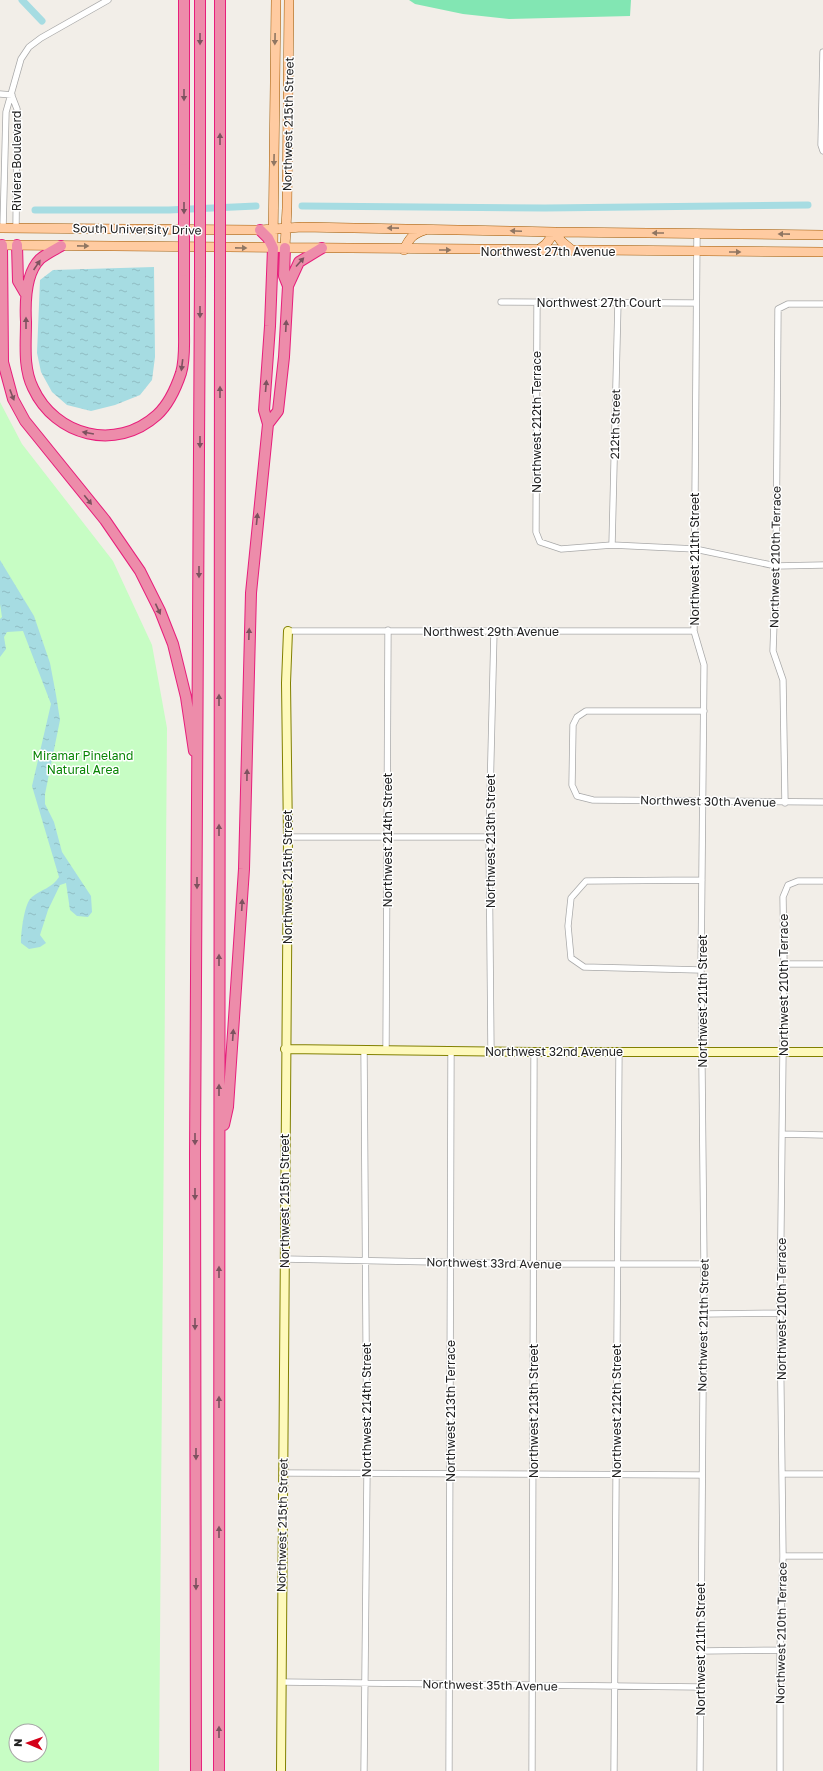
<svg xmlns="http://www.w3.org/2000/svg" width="823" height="1771" font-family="'Golos Text',sans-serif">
	<defs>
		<pattern id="water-ripples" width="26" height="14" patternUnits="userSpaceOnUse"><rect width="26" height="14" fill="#a6dce2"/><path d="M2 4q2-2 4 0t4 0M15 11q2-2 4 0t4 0" fill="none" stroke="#8fbcc2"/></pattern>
	</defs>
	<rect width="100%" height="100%" fill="#f2eee8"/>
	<path fill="#c7fdc4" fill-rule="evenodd" d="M0,402L22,444L113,561L152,645L167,728L159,1771H0ZM16,1731H40V1755H16Z"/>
	<path fill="#82e6b3" d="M409,0H631L630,16L509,19L463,14L415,4Z"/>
	<path fill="url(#water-ripples)" d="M154,267L155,357L152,380L140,395L115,405L91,411L67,405L52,392L41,372L37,353L40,280L53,270Z
		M0,560L34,616L50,663L56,695L60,720L45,794V804L54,822L62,852L91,896L92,912L88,917L77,916L70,910L66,883L60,885L48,910L40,935L46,943L40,947L29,949L21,943C21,933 24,903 32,897C42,889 52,888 59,877L32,786L51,704L23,631L7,632L4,637L6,649L0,657V619L2,617L0,604Z"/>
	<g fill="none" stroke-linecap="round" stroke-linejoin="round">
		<path stroke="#a6dce2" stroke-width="7" d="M22,0L42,21
			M302,206L545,208L808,205
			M35,210H169L256,206"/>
		<defs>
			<path id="street" d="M823,52L821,145L823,151
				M0,94L12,95
				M12,96L17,109L16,228
				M3,228L6,112L21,59L29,47L41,38L108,0
				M697,233L694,631L704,665L701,970L704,1264L700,1771
				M501,302L696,303
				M537,302L536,532L540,542L561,549L612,545L695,549L776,566L823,565
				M612,545L618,302
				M288,631H694
				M704,711H586L577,717L573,725L572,785L577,796L593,800L823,802
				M785,803L783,680L773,651L776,566L778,309L788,304H823
				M288,837H489
				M784,964H823
				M701,970L584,967L571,958L568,926L571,898L586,881L702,880
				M364,1050L367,1473L364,1771
				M386,1050L388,630
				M491,1051L489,837L494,631
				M783,1134L823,1135
				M284,1259L534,1264H704
				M703,1314L780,1313
				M283,1473L701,1475
				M783,1474H823
				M783,1556H823
				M701,1651L780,1650
				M281,1682L700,1687
				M449,1771L451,1050
				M532,1771L534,1052
				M614,1771L619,1051
				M780,1771V1650L783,1556L780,1313L784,964L783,897L788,885L798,881H823"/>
			<path id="secondary" d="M285,1049L534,1052H823
				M281,1771L288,837L286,683L288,631"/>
			<path id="primary" d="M0,228L260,230L302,227L555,232L823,235
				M555,232L561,241L573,251
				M0,245L823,252
				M273,248L276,0
				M285,248L287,208L289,0
				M404,250C409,238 413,234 425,230
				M537,251L546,244L555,232"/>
			<path id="highway" d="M200,0V178
				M184,169V0
				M220,178V0
				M2,245L3,362L13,399L25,421L105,520L140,571L160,611L173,644L186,697L194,751
				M17,245L18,281L25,293
				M61,246C54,250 46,254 40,259C25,274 25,303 26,322C26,344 23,368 33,388C55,436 116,452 157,415C169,404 176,388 181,373C185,360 184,345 184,331C184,311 184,291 184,271
				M288,286L299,262L322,248
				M268,424L278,411L284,357L288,286L284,276L285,248
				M224,1125L228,1107L244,869L251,593L268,424L264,410L270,326L273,248L268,238L260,230
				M196,1771L195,1155L200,273
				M219,1771L220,272"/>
		</defs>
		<use href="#street" stroke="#a9a9a9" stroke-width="7"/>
		<use href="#secondary" stroke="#828000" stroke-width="10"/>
		<use href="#primary" stroke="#a05800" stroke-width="10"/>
		<use href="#highway" stroke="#e71e7b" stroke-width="12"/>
		<use href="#street" stroke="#fff" stroke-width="5.5"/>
		<use href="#secondary" stroke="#fef9bb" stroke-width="8"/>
		<use href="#primary" stroke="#ffcba1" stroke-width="9"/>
		<use href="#highway" stroke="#ed8caa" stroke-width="10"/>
		<defs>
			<path id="highway-bridge" d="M184,169V271
				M220,178V272
				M200,273V178"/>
		</defs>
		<use href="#highway-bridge" stroke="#e71e7b" stroke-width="12" stroke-linecap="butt"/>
		<use href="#highway-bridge" stroke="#ed8caa" stroke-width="10"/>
	</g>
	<defs><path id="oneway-solid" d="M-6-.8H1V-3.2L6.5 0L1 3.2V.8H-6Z"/></defs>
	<g fill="#7d525f">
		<use href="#oneway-solid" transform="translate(200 39) rotate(90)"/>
		<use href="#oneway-solid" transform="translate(184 95) rotate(90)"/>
		<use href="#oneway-solid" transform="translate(220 139) rotate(-90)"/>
		<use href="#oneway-solid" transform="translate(184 208) rotate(90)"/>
		<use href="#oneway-solid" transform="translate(300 262) rotate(-48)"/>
		<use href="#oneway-solid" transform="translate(37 265) rotate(-56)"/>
		<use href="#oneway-solid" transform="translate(200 312) rotate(90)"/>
		<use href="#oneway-solid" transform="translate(26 323) rotate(-90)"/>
		<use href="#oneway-solid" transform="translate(286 326) rotate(-87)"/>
		<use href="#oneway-solid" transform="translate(182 365) rotate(97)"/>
		<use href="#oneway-solid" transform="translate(266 386) rotate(-85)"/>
		<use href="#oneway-solid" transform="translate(220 392) rotate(-90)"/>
		<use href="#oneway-solid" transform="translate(12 395) rotate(69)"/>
		<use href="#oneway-solid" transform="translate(88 433) rotate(-170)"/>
		<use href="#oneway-solid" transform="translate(200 442) rotate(90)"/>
		<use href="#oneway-solid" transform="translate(88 500) rotate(51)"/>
		<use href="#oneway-solid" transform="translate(257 519) rotate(-84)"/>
		<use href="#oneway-solid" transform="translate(199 572) rotate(90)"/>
		<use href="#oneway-solid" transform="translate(158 609) rotate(65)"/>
		<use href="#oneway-solid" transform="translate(249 634) rotate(-88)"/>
		<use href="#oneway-solid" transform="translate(219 700) rotate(-90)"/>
		<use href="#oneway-solid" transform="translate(247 775) rotate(-89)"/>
		<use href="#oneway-solid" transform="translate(219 830) rotate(-90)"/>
		<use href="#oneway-solid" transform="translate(197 883) rotate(90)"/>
		<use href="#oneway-solid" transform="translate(242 905) rotate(-87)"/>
		<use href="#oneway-solid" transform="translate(219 960) rotate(-90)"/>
		<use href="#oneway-solid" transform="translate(233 1035) rotate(-86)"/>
		<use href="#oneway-solid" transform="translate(219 1090) rotate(-90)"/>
		<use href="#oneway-solid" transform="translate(195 1139) rotate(90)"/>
		<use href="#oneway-solid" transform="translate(195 1194) rotate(90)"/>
		<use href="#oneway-solid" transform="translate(219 1272) rotate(-90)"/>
		<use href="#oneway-solid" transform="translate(195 1324) rotate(90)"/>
		<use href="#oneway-solid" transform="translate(219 1402) rotate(-90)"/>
		<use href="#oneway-solid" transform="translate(196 1454) rotate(90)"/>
		<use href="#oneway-solid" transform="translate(219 1532) rotate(-90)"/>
		<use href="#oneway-solid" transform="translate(196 1584) rotate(90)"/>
		<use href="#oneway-solid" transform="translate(219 1732) rotate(-90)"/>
	</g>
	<g fill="#907662">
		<use href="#oneway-solid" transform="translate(275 39) rotate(91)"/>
		<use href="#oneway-solid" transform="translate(274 160) rotate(91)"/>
		<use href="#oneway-solid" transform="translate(393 228) rotate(-179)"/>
		<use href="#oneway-solid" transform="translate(516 231) rotate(-178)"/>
		<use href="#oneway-solid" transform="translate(658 233) rotate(-180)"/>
		<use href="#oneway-solid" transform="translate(784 234) rotate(-179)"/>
		<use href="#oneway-solid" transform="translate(83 246) rotate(1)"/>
		<use href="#oneway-solid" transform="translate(241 248) rotate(1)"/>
		<use href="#oneway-solid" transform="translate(445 250)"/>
		<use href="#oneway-solid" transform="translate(735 252)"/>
	</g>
	<g text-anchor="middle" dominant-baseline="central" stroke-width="3" stroke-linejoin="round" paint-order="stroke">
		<g font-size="12" fill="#222" stroke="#fff">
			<text transform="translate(288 124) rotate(-89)">Northwest 215th Street</text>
			<text transform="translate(16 161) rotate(-90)">Riviera Boulevard</text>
			<text transform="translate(137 229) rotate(1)">South University Drive</text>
			<text x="548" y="251">Northwest 27th Avenue</text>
			<text x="599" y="302">Northwest 27th Court</text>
			<text transform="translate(536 422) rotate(-90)">Northwest 212th Terrace</text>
			<text transform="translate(615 424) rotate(-89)">212th Street</text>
			<text transform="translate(775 557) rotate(-89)">Northwest 210th Terrace</text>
			<text transform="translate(694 559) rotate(-90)">Northwest 211th Street</text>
			<text x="491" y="631">Northwest 29th Avenue</text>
			<text transform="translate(708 801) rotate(1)">Northwest 30th Avenue</text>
			<text transform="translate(387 840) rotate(-90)">Northwest 214th Street</text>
			<text transform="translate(490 841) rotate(-90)">Northwest 213th Street</text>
			<text transform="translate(287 877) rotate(-90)">Northwest 215th Street</text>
			<text transform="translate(783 985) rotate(-90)">Northwest 210th Terrace</text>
			<text transform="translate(702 1001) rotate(-90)">Northwest 211th Street</text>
			<text x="554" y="1051">Northwest 32nd Avenue</text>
			<text transform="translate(284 1201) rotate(-90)">Northwest 215th Street</text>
			<text transform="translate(494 1263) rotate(1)">Northwest 33rd Avenue</text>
			<text transform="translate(781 1309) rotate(-90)">Northwest 210th Terrace</text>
			<text transform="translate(703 1325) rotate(-89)">Northwest 211th Street</text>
			<text transform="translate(366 1410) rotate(-90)">Northwest 214th Street</text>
			<text transform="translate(450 1411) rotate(-90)">Northwest 213th Terrace</text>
			<text transform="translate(533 1411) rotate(-90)">Northwest 213th Street</text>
			<text transform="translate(616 1411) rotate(-90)">Northwest 212th Street</text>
			<text transform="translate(282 1525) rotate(-89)">Northwest 215th Street</text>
			<text transform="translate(781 1633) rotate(-89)">Northwest 210th Terrace</text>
			<text transform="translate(700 1649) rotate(-90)">Northwest 211th Street</text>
			<text transform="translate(490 1685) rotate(1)">Northwest 35th Avenue</text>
		</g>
		<g font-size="12" fill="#098505" stroke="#fff">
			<text x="83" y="755">Miramar Pineland<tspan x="83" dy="14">Natural Area</tspan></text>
		</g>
	</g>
	<g transform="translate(28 1743) rotate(272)"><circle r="19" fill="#ffffff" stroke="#a7a7a7"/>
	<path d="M0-3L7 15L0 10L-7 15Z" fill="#d40019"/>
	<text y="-6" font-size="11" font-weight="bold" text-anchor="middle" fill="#222222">N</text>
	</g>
</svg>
